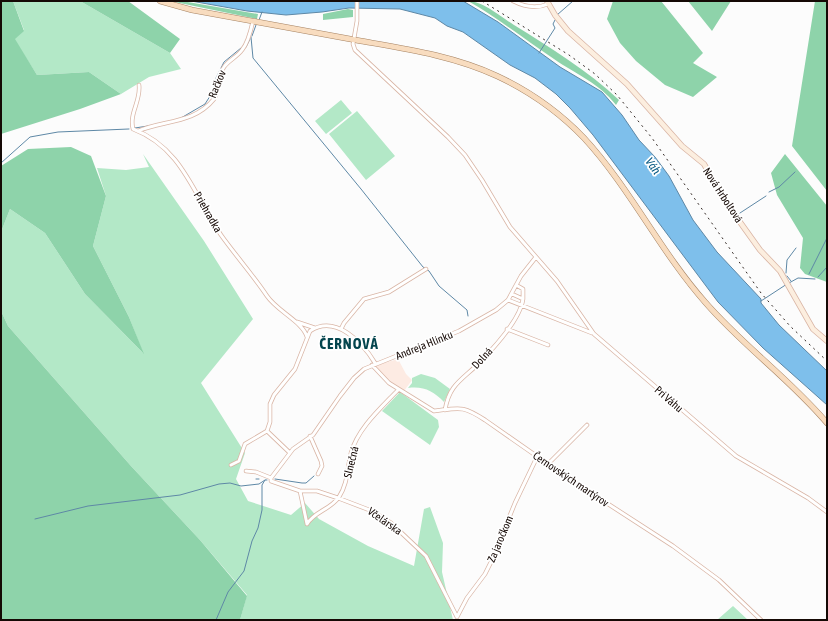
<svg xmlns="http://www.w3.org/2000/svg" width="828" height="621" font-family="'Asap Condensed',sans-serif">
	<rect width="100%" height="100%" fill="#fcfcfc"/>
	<path fill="#fdebe3" d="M398,359L406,374L412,380L404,391L390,381L374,366Z"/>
	<path fill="#b3e8c7" d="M13,1H80L170,53L181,69L149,77L121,94L89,72L37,75L14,39L24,30Z
		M341,100L352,113L326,134L315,121Z
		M357,111L395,156L366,180L329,134Z
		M143,154L204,241L253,319L201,383L245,453L236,479L248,501L291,515L305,503L319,519L368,546L414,566L424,509L430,507L443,543L442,572L453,620H240L247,595L200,540L131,466L8,326L1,311V232L10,209L45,233L85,294L143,353L129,317L93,246L106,196L97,168L126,170L149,167Z
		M421,374L435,378L450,389L444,402C433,391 424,386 408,388L412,383V378Z
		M400,392L438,420L439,427L430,445L382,411Z
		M733,606L748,620H717Z"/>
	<path fill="#8ed3aa" d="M1,1H13L24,31L15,39L37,75L89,72L121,94L80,109L1,134Z
		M80,1H128L180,39L170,53Z
		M170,1H182L258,14L257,19Z
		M468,1C483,1 501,17 514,25C551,48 587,70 619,100L616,105C599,83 577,75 554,59C525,40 498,18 468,1Z
		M613,1H661L703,53L693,63L717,77L693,97L665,85L636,61L620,43L607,19Z
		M688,1H731L712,31Z
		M815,1H827V191L792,146Z
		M348,9L353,10V17L323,20V14Z
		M71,147L91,156L106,196L93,246L129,317L144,354L85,294L45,233L10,209L1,232V166L28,149Z
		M785,154L827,206V282L805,274L800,268L803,238L777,195L771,173Z
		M1,311L8,326L131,466L200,540L247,596L240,620H1Z"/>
	<path fill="#7ebfeb" stroke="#5e88a6" d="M191,1H463L498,22L560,67L602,92L622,115L639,140L655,157L669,176L693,220L717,252L761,299V303L779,325L827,371V405L763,348L718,302L593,135L570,108L556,94L535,78L510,65L463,32L447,26L435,18L400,9L349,8L322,12L286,15L247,11Z"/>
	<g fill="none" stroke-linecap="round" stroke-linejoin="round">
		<path stroke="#5e88a6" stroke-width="1" d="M557,15L573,1
			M259,20L262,12
			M252,36L256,25
			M251,37L253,58L361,189L423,267L429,271L439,286L467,310L468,316
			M246,47L250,39
			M539,53L555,28L553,24L555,20
			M181,118L205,104L212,93L215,80L224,62L241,48
			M135,128L148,126
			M1,163L30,137L58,132L129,129
			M769,192L779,187L795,172
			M740,213L766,196
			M786,273L787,260L796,248
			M809,274L827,238
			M787,276L791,281
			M818,277L827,267
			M789,283L798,278L815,279
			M761,301L787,284
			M256,479H259
			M275,479L302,483H306L314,476
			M35,519L88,506L180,495L219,484L230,483L241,486L259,484L265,480
			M216,620L228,592L244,571L252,541L258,528L262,510V485L265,480H267"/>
		<defs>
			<path id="street" d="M357,1V21L353,44L355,50L448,137L465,155L482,180L510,227L557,281L594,334L736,456L808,498L827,512
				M513,1C525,7 536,9 548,4
				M139,85C141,101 129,113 133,129C183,148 194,196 221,235C236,256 253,275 267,296C277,311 303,322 307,337
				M138,131C163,120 194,124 214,99C220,91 217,77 224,67C229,60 237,57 242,50C248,43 251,30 253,21
				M516,285L523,289V299
				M508,300L592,333
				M297,322L315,328
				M341,329L344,323L364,299L389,292L426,269
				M507,329L548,345
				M372,365L389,383L434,411C460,408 462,405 485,420L568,478L673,546L719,580L761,620
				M445,410C449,386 460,381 476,366C492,350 520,321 523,299L512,294
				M267,431L289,452
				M310,436L321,461L322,466L318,474L320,470
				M548,464L587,425
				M231,465L239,461L245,444L267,431L270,422V404L274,395L295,369L310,331C336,314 363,343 375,363
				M246,471L256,472L271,478
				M300,491L307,524
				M307,524C315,511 330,510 339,497C348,483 347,469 351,453C358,428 381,408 398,390
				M457,617L426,556L391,523L372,511L338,498L317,491H300L271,481V478L293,449L313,435L340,396L354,378L364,369L459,331L496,310L508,300L521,276L536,257
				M457,617L467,598L485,574L491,562L515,503L537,457"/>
			<path id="secondary" d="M547,1L555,15L568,31L627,84L682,146L704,164L722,197L760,250L780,271L813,329L827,341"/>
			<path id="primary" d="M160,1L192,10C248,20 305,31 361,41C407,49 454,56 497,76C529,91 559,112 584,138C630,188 660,251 705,302C743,346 790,379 827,423"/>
		</defs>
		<use href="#street" stroke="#d9b5a5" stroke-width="4.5"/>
		<use href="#secondary" stroke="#d9b5a5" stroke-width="6"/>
		<use href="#primary" stroke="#a68363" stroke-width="6"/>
		<use href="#street" stroke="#fff" stroke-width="3"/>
		<use href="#secondary" stroke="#fceedf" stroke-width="4.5"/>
		<use href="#primary" stroke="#f8dcbf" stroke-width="5"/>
		<path stroke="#342a26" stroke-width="1" stroke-dasharray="2 4" stroke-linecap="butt" d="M482,1L569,55L595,74L617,95L652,138L761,293L790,326L827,361"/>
	</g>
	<g text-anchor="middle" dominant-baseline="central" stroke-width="3.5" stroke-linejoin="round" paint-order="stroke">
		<g font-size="11" fill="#150905" stroke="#fff">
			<text transform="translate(217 84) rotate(-68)">Račkov</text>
			<text transform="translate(723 195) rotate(57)">Nová Hrboltová</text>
			<text transform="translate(208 212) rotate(60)">Priehradka</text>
			<text transform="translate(424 345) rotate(-22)">Andreja Hlinku</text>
			<text transform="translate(482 358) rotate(-47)">Dolná</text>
			<text transform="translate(669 399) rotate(41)">Pri Váhu</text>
			<text transform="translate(351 462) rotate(-76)">Slnečná</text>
			<text transform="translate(571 479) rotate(34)">Černovských martýrov</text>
			<text transform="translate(385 521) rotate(35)">Včelárska</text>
			<text transform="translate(500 539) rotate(-67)">Za jaročkom</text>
		</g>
		<g font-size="12" font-style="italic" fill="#045781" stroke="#fff">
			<text transform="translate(653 166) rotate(55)">Váh</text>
		</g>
		<g font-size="15" font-weight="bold" letter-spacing="1" fill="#04454e" stroke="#fff">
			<text x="349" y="343">ČERNOVÁ</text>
		</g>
	</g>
	<rect width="828" height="621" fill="none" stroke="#150905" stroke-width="4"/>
</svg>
